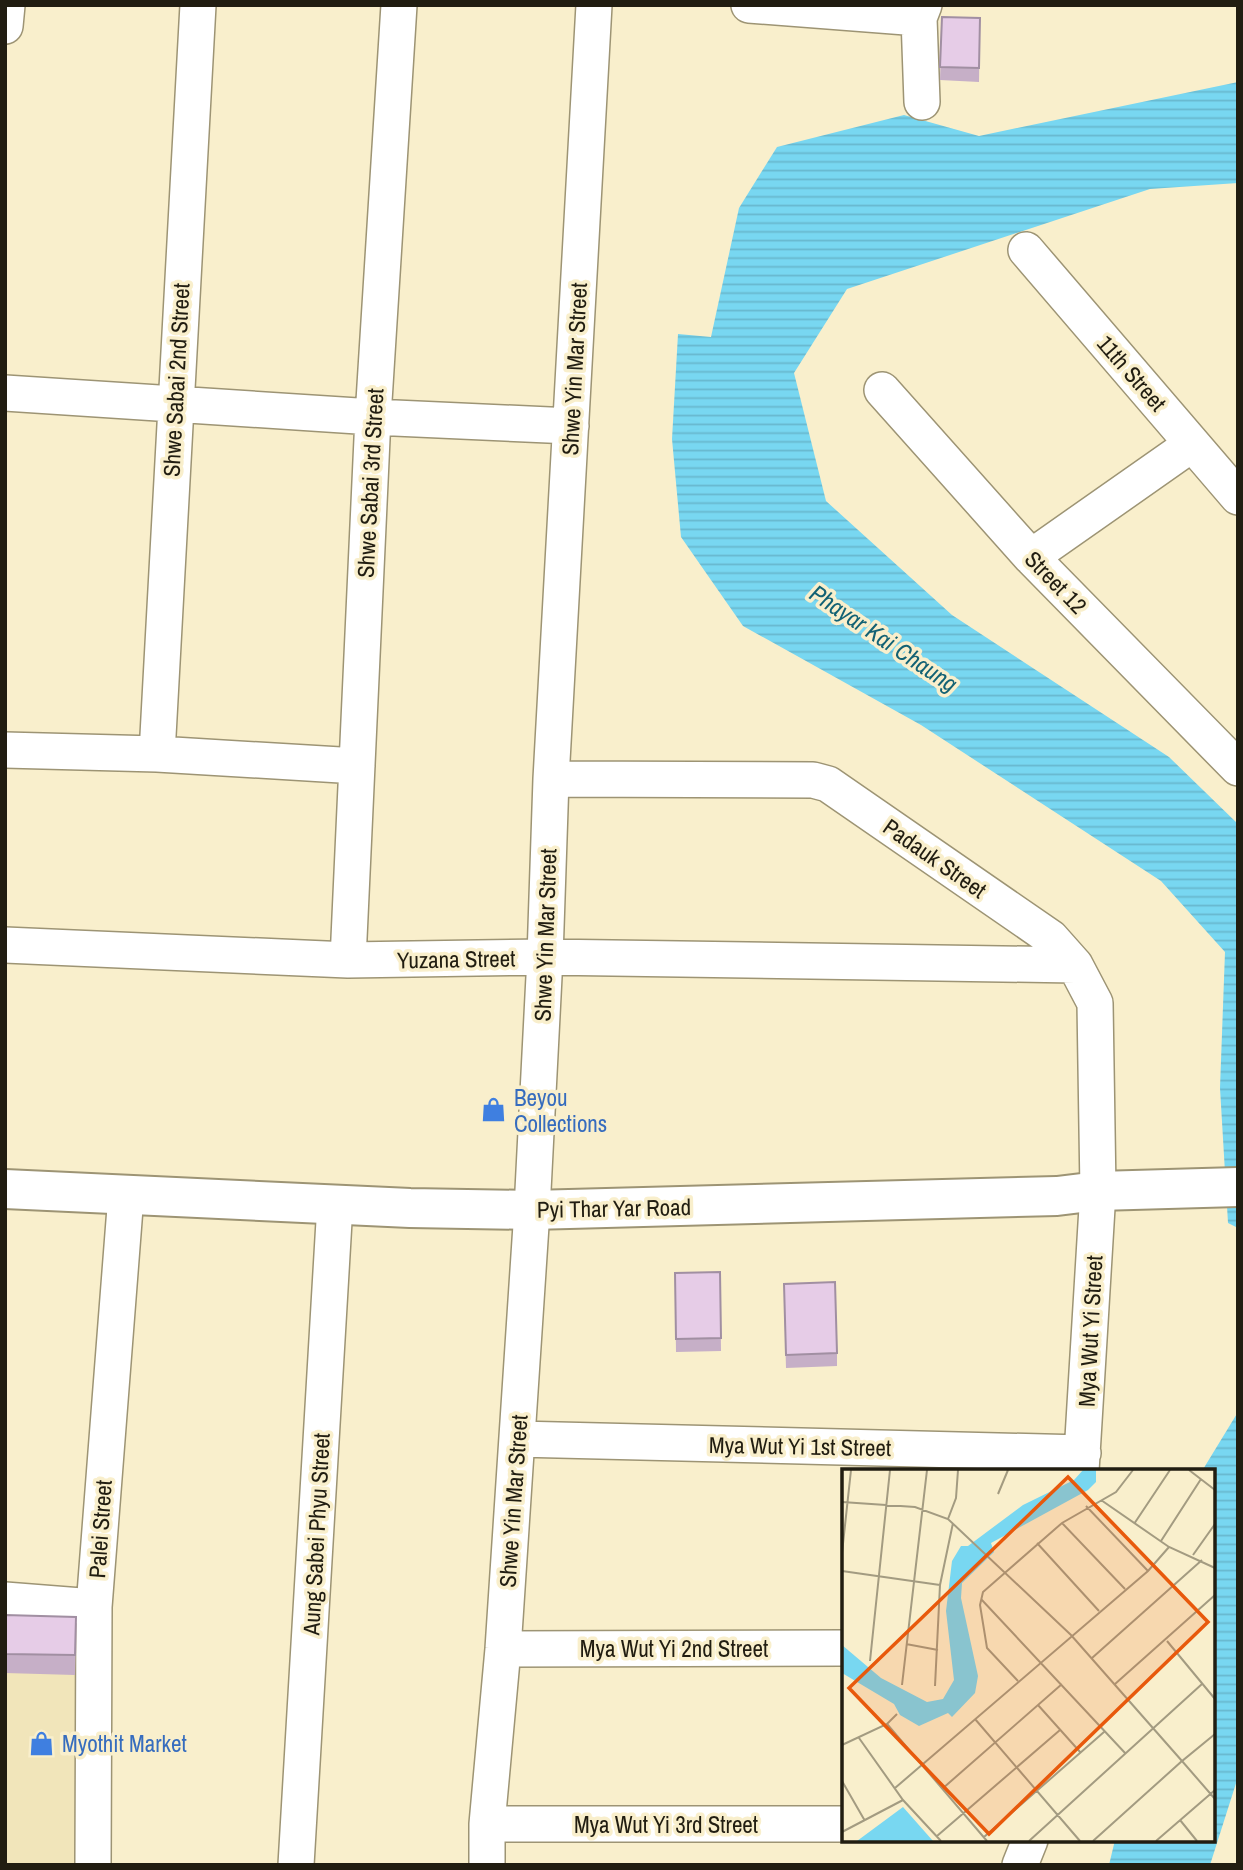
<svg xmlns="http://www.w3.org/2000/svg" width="1243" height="1870" font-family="'Archivo Narrow',sans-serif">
	<defs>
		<pattern id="water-rules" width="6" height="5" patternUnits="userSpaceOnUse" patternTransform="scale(1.75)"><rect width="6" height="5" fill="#78d7f1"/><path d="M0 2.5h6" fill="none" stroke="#68b8ce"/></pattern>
	</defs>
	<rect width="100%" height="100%" fill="#f9efcc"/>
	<path fill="#f1e5ba" d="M5,1615L81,1621L76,1865H5Z"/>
	<path fill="url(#water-rules)" d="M1238,82V183L1150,189L847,289L794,373L826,501L952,615L1169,757L1238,824V1228L1228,1223L1220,1088L1225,952L1161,881L921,725L743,626L681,537L672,439L678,334L711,337L739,208L777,147L904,115L979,136Z
		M1238,1412V1777L1210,1865H1109L1115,1840H1213V1471H1202Z"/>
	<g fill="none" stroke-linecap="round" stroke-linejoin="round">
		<defs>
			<path id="minor" d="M749,5L919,18
				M5,26L7,5
				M922,102L919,18L924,5
				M1026,250L1238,497
				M882,390L1031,557L1238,768
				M5,393L373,417L571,426
				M1031,557L1192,444
				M5,750L157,754L357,766
				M157,754L198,5
				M551,779L813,780L828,784L1051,938L1075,965L1095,1003L1098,1191L1081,1471
				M5,945L348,960L545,957L1075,965
				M348,960L373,417L399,5
				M517,1439L1083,1453
				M5,1600L94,1607
				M503,1649L844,1648
				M487,1824H844
				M93,1865L94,1607L126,1195
				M296,1865L335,1204
				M487,1865V1824L503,1649L532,1210L545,957L551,779L594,5
				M1020,1865L1030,1840"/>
			<path id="major" d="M5,1189L410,1208L532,1210L1057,1196L1098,1191L1238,1187"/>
		</defs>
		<use href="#minor" stroke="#9d9474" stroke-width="38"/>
		<use href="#major" stroke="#9d9474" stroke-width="42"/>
		<use href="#minor" stroke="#fff" stroke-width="35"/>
		<use href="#major" stroke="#fff" stroke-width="38"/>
	</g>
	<path fill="#c6afc7" d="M942,17L980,18L979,82L940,80Z
		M720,1272L721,1351L676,1352L675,1273Z
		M784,1298L837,1353V1366L786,1368Z
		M5,1615L76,1636L75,1675L5,1673Z"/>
	<path fill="#e6cce7" stroke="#a18fa2" stroke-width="2" d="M942,17L980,18L979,68L940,67Z
		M720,1272L721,1338L676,1339L675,1273Z
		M835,1282L837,1353L786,1355L784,1284Z
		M5,1615L76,1617L75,1655L5,1654Z"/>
	<defs>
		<symbol id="shop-bare" viewBox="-9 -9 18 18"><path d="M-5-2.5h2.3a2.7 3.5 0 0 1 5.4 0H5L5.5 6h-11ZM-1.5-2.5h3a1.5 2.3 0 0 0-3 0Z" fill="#3f7fe0" stroke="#f9efcc" stroke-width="2.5" paint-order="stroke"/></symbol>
	</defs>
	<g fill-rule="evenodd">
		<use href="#shop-bare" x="476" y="1092" width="35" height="35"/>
		<use href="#shop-bare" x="24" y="1726" width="35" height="35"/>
	</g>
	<g text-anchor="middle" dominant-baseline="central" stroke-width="7" stroke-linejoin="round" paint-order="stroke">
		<g font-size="23" fill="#211d11" stroke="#f9efcc">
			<text transform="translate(574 369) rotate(-87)">Shwe Yin Mar Street</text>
			<text transform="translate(1132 373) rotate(49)">11th Street</text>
			<text transform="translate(176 380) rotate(-87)">Shwe Sabai 2nd Street</text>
			<text transform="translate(370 483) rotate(-87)">Shwe Sabai 3rd Street</text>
			<text transform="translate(1056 582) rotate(46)">Street 12</text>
			<text transform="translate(935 858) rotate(35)">Padauk Street</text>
			<text transform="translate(545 935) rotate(-88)">Shwe Yin Mar Street</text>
			<text transform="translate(456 959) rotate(-1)">Yuzana Street</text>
			<text transform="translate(614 1208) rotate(-1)">Pyi Thar Yar Road</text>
			<text transform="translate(1090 1331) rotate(-87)">Mya Wut Yi Street</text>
			<text transform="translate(800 1446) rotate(1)">Mya Wut Yi 1st Street</text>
			<text transform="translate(513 1501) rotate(-86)">Shwe Yin Mar Street</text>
			<text transform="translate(100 1529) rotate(-86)">Palei Street</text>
			<text transform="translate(316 1534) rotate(-87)">Aung Sabei Phyu Street</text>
			<text x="674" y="1648">Mya Wut Yi 2nd Street</text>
			<text x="666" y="1824">Mya Wut Yi 3rd Street</text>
		</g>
		<g font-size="23" fill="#366cbe" stroke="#f9efcc" text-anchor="start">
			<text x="514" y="1097">Beyou<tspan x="514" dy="26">Collections</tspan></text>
			<text x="62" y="1743">Myothit Market</text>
		</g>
		<g font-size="24" font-style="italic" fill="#136274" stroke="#f9efcc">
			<text transform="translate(884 638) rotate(34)">Phayar Kai Chaung</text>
		</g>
	</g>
	<g transform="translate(842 1469)">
		<rect width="373" height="373" fill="#f9efcc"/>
		<path d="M241,1H254V13L246,21L149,74L152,83L120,114L119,129L136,207L133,224L110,248L106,244L77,257L58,246L52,235L0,204V176L39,209L85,233L101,230L112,211L104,142L110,92L119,77H126L181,36L232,11ZM61,338L91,372H15Z" fill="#78d7f1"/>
		<path fill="none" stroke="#a39b81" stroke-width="2" d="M347,1L373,21M156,25L166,1M259,31L327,78L373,99M0,33L73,38L106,50L229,166L340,292L373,265M244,37L306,102M106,50L114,29L116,1M220,54L283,120M292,55L328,1M319,72L359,10M195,74L257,142M0,84L9,1M351,86L373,55M0,102L98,116M139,130L284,285M325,172L373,230M64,175L96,181M250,189L360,91M28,192L48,1M176,212L145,179L138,136L141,123L220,54L274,23L291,1M273,215L373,126M60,216L85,1M93,217L98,116L111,54M196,236L239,284M133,250L238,372M45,255L145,372M17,269L61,331L99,372M0,276L45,255L55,245M0,312L23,352M53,319L306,102L327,78M100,320L220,215M338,351L355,372M0,363L61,331M95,367L218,261M142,368L262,263M187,372L360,215M251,372L340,292L373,330M314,372L373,321"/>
		<path fill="#e8590c" fill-opacity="0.15" stroke="#e8590c" stroke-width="3.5" d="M226,8L366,153L147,365L7,219Z"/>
		<rect width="373" height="373" fill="none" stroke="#211d11" stroke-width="3.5"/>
	</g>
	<rect width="1243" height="1870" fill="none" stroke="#211d11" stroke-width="14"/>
</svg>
